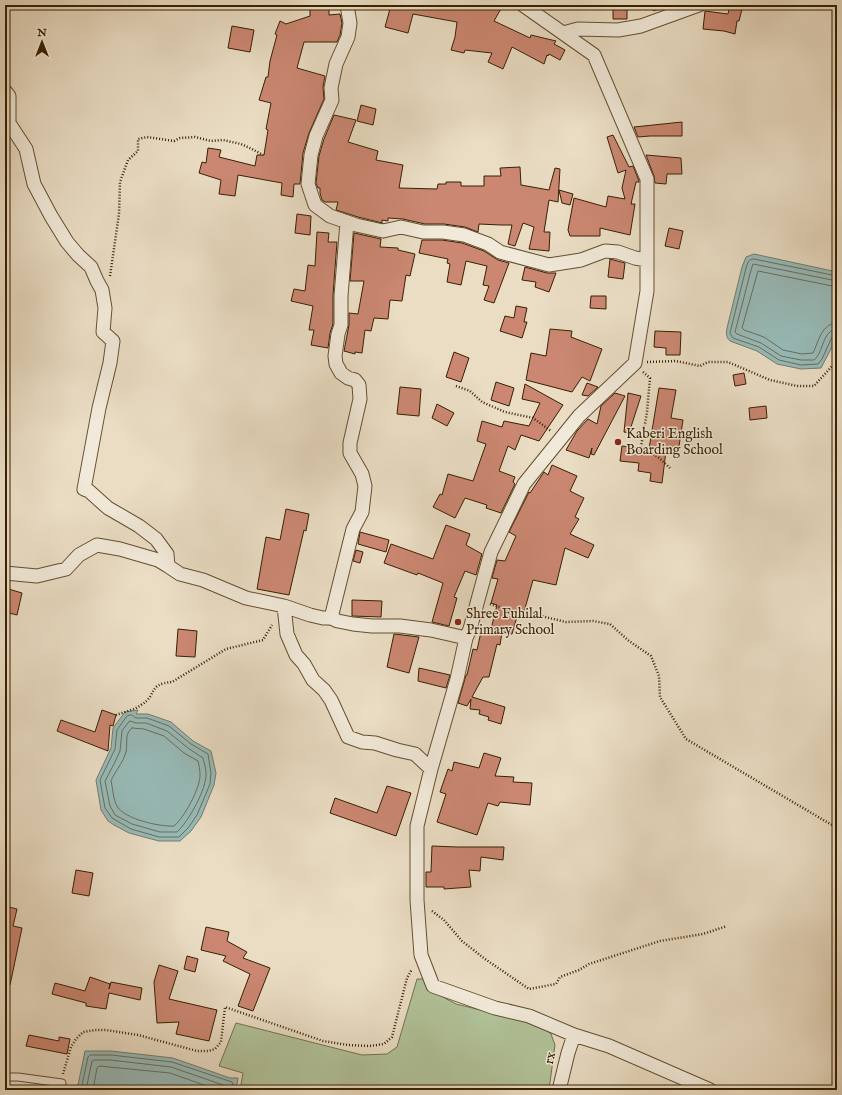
<svg xmlns="http://www.w3.org/2000/svg" width="842" height="1095" font-family="'IM FELL English',serif">
	<rect width="100%" height="100%" fill="#eaddc4"/>
	<filter id="stains"><feTurbulence type="fractalNoise" baseFrequency=".005" numOctaves="4"/><feColorMatrix values="0 0 0 0 .2 0 0 0 0 .09 0 0 0 0 .02 0 0 0 .5 -.17"/></filter>
	<radialGradient id="worn" r=".72"><stop offset=".6" stop-color="#630" stop-opacity="0"/><stop offset="1" stop-color="#630" stop-opacity=".3"/></radialGradient>
	<path fill="#b1c299" stroke="#74714c" d="M644,5H669L654,11Z
		M417,979H423L428,989L456,1004L541,1025L551,1034L555,1045L549,1090H240L243,1073L219,1066L236,1023L362,1055L387,1054L397,1047Z"/>
	<path fill="#98bbb9" stroke="#717d6f" d="M754,254L837,272V333L833,345L821,368L801,369L777,364L757,351L730,341C726,337 726,334 727,328L742,267L746,257Z
		M138,710L136,714H148L171,722L193,741L211,751L216,773L214,785L201,817L191,831L180,841H159L129,833L114,825L108,821L101,810L96,780L111,748L113,728L125,712Z
		M85,1051H111L173,1058L230,1078H238L236,1090H77Z"/>
	<g fill="none" stroke-linecap="round" stroke-linejoin="round">
		<path stroke="#686e5c" stroke-width="1" d="M837,276L754,259C748,259 748,263 746,268L730,333L733,338L759,347L779,360L801,365L818,364L822,359L832,337L837,334
			M837,281L753,264L751,270L735,332L737,334L761,343L781,356L801,360H814C824,352 822,330 837,329
			M837,287L758,271L742,328L744,330L764,337L783,350L802,354L813,353C819,341 821,324 837,323
			M132,715L136,718H147L169,726L191,744L208,754L211,773L210,784L197,815L188,828L179,837H159L131,829L112,818L105,808L100,780L115,749L117,730L127,716Z
			M130,721L136,723H146L167,731L188,748L203,758C204,763 206,768 206,773C207,789 188,822 177,832H160L132,824L115,815L110,806L105,781L114,764L120,751L122,731Z
			M132,728L144,729L164,736L184,753L198,761C199,765 200,770 200,774C201,787 184,818 174,826C160,827 124,819 117,806C113,799 113,789 111,781C115,771 123,763 126,752C128,743 124,734 132,728Z
			M81,1090L88,1057L90,1055H111L172,1062L232,1082L233,1084L232,1090
			M86,1090L92,1061L94,1060H110L171,1067L226,1086L227,1090
			M93,1090L97,1068L99,1066L170,1073L218,1090"/>
	</g>
	<path fill="#cb8772" stroke="#372000" d="M310,5H329V15L340,14L342,23L340,35L337,42H304L297,68L325,76L323,87L324,99L309,133L303,153L300,184H294L293,197L281,195L282,183L238,175L235,196L219,194L221,180L199,173L202,162L206,163L208,148L221,150L219,157L255,166L257,155H264L268,130L266,129L271,103L259,100L266,77H268L270,61L277,35L275,34L280,21L286,24L310,16Z
		M391,5H503L494,21L530,38L531,35L556,41L554,44L565,50L560,60L549,54L548,56L547,55L544,64L512,47L503,69L488,62L492,53L465,50L464,53L451,50L455,37L457,22L413,14L408,33L385,27Z
		M730,5H743L739,21H737L735,34L724,31L703,29L705,11L728,14Z
		M613,7H627V19H613Z
		M232,26L254,30L250,52L228,48Z
		M361,105L376,109L373,125L357,121Z
		M334,115L356,120L348,142L378,151L376,160L403,165L399,188L437,189L438,184H446V182H461V186H484V176H501L500,168L520,167L521,185L549,190L555,168L560,169L558,202L549,200L544,232H550L549,251L529,249L534,227L523,223L515,246L508,244L512,225H501L479,224L478,232L465,227L444,224H425L403,219L388,218V221L382,220V223L358,217L336,210L338,202H325L322,200L320,193V188H318L316,183L319,156L324,139Z
		M682,122V136H650L638,137L634,127Z
		M613,135L629,167L633,166L639,181V182H636L631,204H635L630,235L600,228V236H570L568,230L574,198L606,207L608,196L625,199L622,188L626,170L618,173L607,137Z
		M646,155L681,158L682,174H667L666,184L655,183L654,176Z
		M559,190L573,194L570,205L562,203Z
		M297,214L311,216L310,235L295,233Z
		M669,228L683,231L679,249L665,246Z
		M317,232L329,233L328,242H337L333,295V324L330,333L328,348L311,345L314,330H309L313,306L291,301L294,289L305,291L308,265L315,266Z
		M354,233L381,239L380,247L398,248V250L415,254L410,276L406,275L402,301L390,300L388,319L374,318L371,331L365,330L362,353L355,352V354L344,351L349,325V313L358,314L364,281H350Z
		M422,240H442L462,243L484,251L498,260L509,263L494,303L484,300L489,286L483,285L487,266L466,261L461,285L447,282L450,264L447,263L448,259L419,253Z
		M610,259L625,263L623,279L608,277Z
		M525,267L547,273H556L549,292L535,287L536,282L522,280Z
		M591,296H606V309L590,308Z
		M516,306L527,308L524,322H527L522,338L500,331L505,316L514,318Z
		M550,329L572,331L571,337L602,349L590,381L582,377L572,392L526,380L531,353L546,356Z
		M655,331L681,332L680,355H666V348L654,347Z
		M454,352L469,358L461,382L446,377Z
		M744,373L746,384L735,386L733,375Z
		M496,382L514,388L509,406L491,400Z
		M587,383L598,387L588,396L582,395Z
		M525,384L563,405L539,441L521,435L515,450L508,446L499,471L515,477L513,482L515,484L501,513L486,508L487,505L465,498L455,518L433,507L440,494L442,495L448,474L473,481L486,444L477,441L482,421L502,427L504,421L529,426L540,403L522,399Z
		M400,387L421,389L419,416L397,414Z
		M659,388L676,390L671,418L683,420L678,453L666,451L662,483L650,481L651,473L638,471L639,463L620,461L622,446L649,449Z
		M615,393L625,396L594,455L591,454L592,448L589,458L566,450L577,431L588,419L597,424L601,406Z
		M628,393L641,396L629,433L624,432Z
		M437,404L454,413L447,426L432,418Z
		M766,406L767,418L750,420L749,408Z
		M552,465L577,476L570,491L584,498L575,517L579,519L570,534L594,545L588,558L565,548L556,585L533,580L524,612L519,610L512,634L502,632L500,645L497,644L489,677H483L472,697L505,707L501,724L488,720L489,717L479,714L480,710L470,709L471,699L467,706L458,703L466,675H467L473,649L477,650L481,632L490,633L497,605L491,603L498,579L492,578L497,560L505,561L516,536L509,532L529,492L530,493L544,472L548,475Z
		M286,509L309,514L306,531L304,530L289,595L257,589L266,537L280,540Z
		M446,525L470,534L466,545L482,554L476,575L465,571L454,597L457,598L449,626L432,622L443,583L418,573L417,575L384,563L391,544L433,559Z
		M360,532L389,540L386,552L358,544Z
		M356,550L363,552L360,563L353,561Z
		M5,588L22,593L17,615L5,612Z
		M352,600L382,601L381,617L352,616Z
		M178,629L197,631L195,657L176,656Z
		M394,634L419,637L409,673L387,667Z
		M419,668L450,675L446,688L418,681Z
		M102,710L116,715L113,726L110,725L108,751L57,731L61,720L95,732Z
		M484,753L501,758L495,776L514,777L513,782L532,783L530,805L500,802L498,806L488,803L477,835L437,822L446,794L440,792L448,769L452,771L454,762L479,768Z
		M387,786L411,793L396,836L330,813L335,798L377,813Z
		M432,846L457,847H504L503,860L481,857L480,871L469,870L471,887L444,889V887H426V872H431Z
		M76,870L93,873L89,896L72,893Z
		M5,906L17,909L13,926L22,928L10,985L5,984Z
		M206,927L229,932L227,941L247,952L243,958L270,968L253,1011L238,1006L250,974L223,961L226,956L201,950Z
		M187,956L198,959L195,972L184,969Z
		M159,965L178,971L169,999L217,1010L209,1041L176,1034L179,1022L157,1023L154,982Z
		M90,977L110,984L109,989L111,982L142,988L140,1000L109,993L106,1009L86,1006V1003L52,994L55,983L85,991Z
		M29,1035L59,1041V1037L70,1039L67,1054L26,1046Z"/>
	<g fill="none" stroke-linecap="round" stroke-linejoin="round">
		<defs>
			<path id="lane" d="M5,1077H18L62,1083"/>
			<path id="street" d="M347,5L350,23L348,37L336,64L331,88L332,100L316,136L311,155L308,184L315,205L330,216L356,225L383,231L401,227L423,232H443L464,235L488,244L500,252L549,265L581,260L605,251L618,252L635,258L647,260
				M523,5L594,55L647,179V291L635,363L579,416L524,484L491,552L470,629L466,638L457,679L431,769L417,826V900L421,955L433,986L495,1008L529,1016L574,1035L609,1046L710,1090
				M563,33L578,29L618,30L641,26L699,5
				M5,91L9,96V123L26,149L34,184L51,216L67,242L78,255L91,267L97,281L102,290L105,308L103,332L113,341L110,363L99,408L84,489L89,491L108,508L139,526L156,539L167,554L168,566L180,574L203,580L246,598L284,606L310,615L323,618H331L338,621L353,624L372,626H400L431,630L466,638
				M5,573L37,576L66,569L79,555L97,545L120,549L158,560L168,566
				M284,606L287,634L296,655L304,664L313,680L324,690L331,700L348,737L362,742L375,743L397,750L415,754L431,769
				M331,618L353,529L362,512L365,486L362,474L350,453V443L360,399L359,385L355,380L348,378L341,373L336,364L335,356L338,334L341,325V296L347,222
				M559,1090L568,1053L574,1035"/>
		</defs>
		<use href="#lane" stroke="#644f31" stroke-width="9"/>
		<use href="#street" stroke="#644f31" stroke-width="15"/>
		<path stroke="#372000" stroke-width="2.5" stroke-dasharray="1 2" stroke-linecap="butt" d="M110,276L119,214L120,182L128,160L138,151V139L147,137L174,141L180,138L195,137L211,141L223,140L241,144L252,149L263,155
			M647,362L676,361L700,366L708,362H728L770,380L797,386H814L834,364L837,353
			M643,372L650,378L647,412L641,447L658,457L670,468
			M456,386L470,391L482,402L505,412L533,418L551,431
			M490,604L525,615L541,616L566,622L593,621L610,624L629,641L651,656L659,676L660,697L686,739L837,828
			M116,715C124,712 134,710 141,705C158,695 147,684 172,682L226,649L263,640L272,625
			M432,911L444,920L462,941L485,959L529,989L556,984L560,977L579,970L589,964L660,941L703,934L727,926
			M63,1074L71,1047L76,1039L83,1032L95,1030H106L138,1035L197,1051H208L215,1049L221,1042L225,1007L323,1041L348,1045L370,1046L384,1044L392,1037L407,978L412,969"/>
		<use href="#lane" stroke="#f1e9d9" stroke-width="7"/>
		<use href="#street" stroke="#f1e9d9" stroke-width="13"/>
	</g>
	<g fill="#8f2418" stroke="#f1e9d9" stroke-width="1.5">
		<circle cx="618" cy="442" r="4"/>
		<circle cx="458" cy="622" r="4"/>
	</g>
	<g text-anchor="middle" dominant-baseline="central" stroke-width="3" stroke-linejoin="round" paint-order="stroke">
		<g font-size="14" fill="#372000" stroke="#f1e9d9" text-anchor="start">
			<text x="626" y="434">Kaberi English<tspan x="626" dy="16">Boarding School</tspan></text>
			<text x="466" y="614">Shree Fuhilal<tspan x="466" dy="16">Primary School</tspan></text>
		</g>
		<g font-size="14" fill="#372000" stroke="#f1e9d9">
			<text transform="translate(550 1058) rotate(-76)">rx</text>
		</g>
	</g>
	<rect width="842" height="1095" fill="none" stroke="#eaddc4" stroke-width="20"/>
	<rect x="6" y="6" width="830" height="1083" fill="none" stroke="#372000" stroke-width="2"/>
	<rect x="10" y="10" width="822" height="1075" fill="none" stroke="#372000"/>
	<g transform="translate(42 42)" stroke="#f1e9d9" stroke-width="3" paint-order="stroke">
	<path d="M0-3L7 15L0 10L-7 15Z" fill="#372000"/>
	<text y="-6" font-size="11" font-weight="bold" text-anchor="middle" fill="#372000">N</text>
	</g>
	<rect width="100%" height="100%" filter="url(#stains)"/>
	<rect width="100%" height="100%" fill="url(#worn)"/>
</svg>
